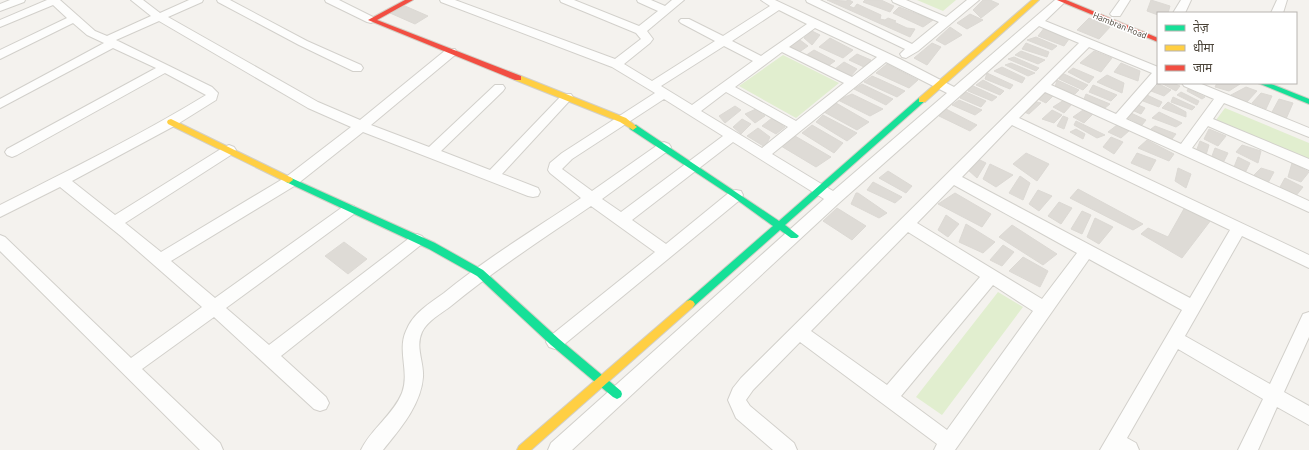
<svg xmlns="http://www.w3.org/2000/svg" width="1309" height="450" font-family="Barlow,'Noto Sans Devanagari',sans-serif">
	<rect width="100%" height="100%" fill="#f4f2ee"/>
	<path fill="#e1eecf" d="M917,0H956L943,11Z
		M783,55L839,83L796,118L739,86Z
		M1225,108L1309,143V160L1216,120Z
		M998,292L1023,307L942,415L916,397Z"/>
	<path fill="#dedbd6" stroke="#dcd9d4" d="M827,0L846,1L849,0L853,2L849,6L854,8L857,4L881,15L880,19L885,20L888,18L896,21L894,22L907,28L915,29L910,37Z
		M865,0H881L894,6L890,12L863,2Z
		M983,0H990L999,4L981,18L973,10Z
		M1151,0L1170,6L1168,13H1158V15L1147,11Z
		M405,6L428,16L415,24L390,13Z
		M899,7L933,20L923,27L893,13Z
		M970,14L983,20L967,29L957,23Z
		M1089,18L1111,26L1099,39L1077,30Z
		M950,27L962,35L945,45L936,40Z
		M1045,27V28L1069,39L1064,46L1038,36Z
		M812,31L820,35L812,45L804,38Z
		M1036,37L1057,46L1052,50L1027,40Z
		M830,38L853,50L843,58L819,47Z
		M800,40L808,46L798,53L790,46Z
		M932,43L941,47L927,65L914,58Z
		M1026,43L1049,52L1047,57L1022,49Z
		M814,50L835,61L828,66L805,56Z
		M1021,51L1045,60L1038,64L1015,55Z
		M1094,51L1112,58L1101,72L1080,63Z
		M857,54L871,60L864,67L849,60Z
		M1014,57L1039,68L1036,71L1008,59Z
		M844,62L857,69L850,77L835,69Z
		M1011,63L1035,73L1028,76L1005,65Z
		M1121,63L1140,71L1138,81L1114,72Z
		M887,64L918,80L909,88L876,73Z
		M1002,67L1025,78L1022,83L994,71Z
		M1073,68L1094,77L1089,83L1068,72Z
		M987,73L1013,85L1010,89L985,79Z
		M1064,74L1088,85L1083,90L1059,79Z
		M1107,75L1124,83L1122,93L1097,82Z
		M872,76L879,79L905,91L897,97L864,82Z
		M983,80L1004,91L1000,95L976,85Z
		M1057,80L1079,90L1075,94L1055,87Z
		M1161,83H1173L1180,86L1176,91Z
		M1217,83H1237L1240,84L1229,91L1215,87Z
		M862,84L893,99L886,105L854,89Z
		M1159,84L1171,90L1164,96L1151,91Z
		M971,85L997,97L992,101L968,91Z
		M1093,85L1117,95L1111,101L1089,92Z
		M1246,87L1257,91L1246,103L1231,95Z
		M1188,89L1205,97L1202,99L1187,91Z
		M966,92L986,101L981,107L960,98Z
		M1044,92L1053,96L1046,103L1036,98Z
		M1181,92L1199,101L1197,105L1177,95Z
		M1261,93L1272,96L1266,109L1252,103Z
		M852,94L883,109L870,116L838,100Z
		M1086,94L1110,104L1105,108L1084,99Z
		M1147,95L1162,102L1159,107L1143,101Z
		M1173,97L1195,107L1192,110L1171,102Z
		M1279,99L1293,103L1286,119L1272,112Z
		M959,100L982,110L975,115L952,105Z
		M1064,100L1072,104L1064,113L1053,107Z
		M1033,101L1041,103L1029,114L1024,112Z
		M1168,102L1186,112V117L1162,108Z
		M836,103L869,122L857,130L824,112Z
		M1136,104L1145,108L1141,114L1132,110Z
		M735,106L741,110L725,123L719,116Z
		M756,109L765,116L755,123L745,114Z
		M946,109L977,125L970,131L939,116Z
		M1052,110L1062,115L1054,123L1042,119Z
		M1083,110L1093,114L1084,123L1073,117Z
		M1159,112L1182,123L1176,127L1152,118Z
		M1131,113L1146,120L1142,125L1126,117Z
		M823,115L857,133L847,141L816,122Z
		M1063,116L1068,118L1064,129L1057,126Z
		M772,118L785,127L776,134L762,126Z
		M742,119L751,124L741,134L733,127Z
		M1076,121L1105,135L1097,138L1074,125Z
		M812,125L843,143L834,153L802,133Z
		M1117,125L1130,130L1121,138L1108,132Z
		M1155,126L1176,134L1172,139L1151,129Z
		M758,128L770,137L765,147L747,136Z
		M1076,129L1085,134L1083,139L1070,132Z
		M1209,129L1226,136L1218,146L1204,139Z
		M795,136L831,157L816,167L781,146Z
		M1111,137L1123,142L1114,154L1103,147Z
		M1147,140L1174,154L1169,161L1138,148Z
		M1200,141L1209,145L1206,155L1197,149Z
		M1242,145L1261,151L1258,163L1236,152Z
		M1215,148L1228,153L1223,163L1212,156Z
		M1026,153L1049,164L1037,181L1013,164Z
		M1137,153L1156,160L1150,171L1131,163Z
		M1238,157L1250,163L1245,173L1234,167Z
		M978,159L986,163L977,178L967,169Z
		M1292,163L1309,172L1301,182L1288,177Z
		M990,164L1013,175L996,187L983,179Z
		M1178,168L1191,174L1186,188L1175,181Z
		M1261,168L1274,172L1268,183L1254,175Z
		M888,171L912,186L906,193L879,178Z
		M1020,176L1030,183L1023,200L1009,193Z
		M1285,178L1303,187L1295,197L1280,187Z
		M873,182L902,197L895,203L867,190Z
		M1078,189L1143,224L1133,230L1070,198Z
		M1038,190L1052,196L1039,211L1029,204Z
		M856,193H858L887,213L879,218L851,204Z
		M955,193L991,214L982,227L938,204Z
		M1059,202L1072,208L1061,224L1048,216Z
		M1185,207L1211,220L1182,258L1141,234L1148,228L1168,237Z
		M837,208L866,226L852,240L823,221Z
		M1082,211L1091,215L1082,234L1071,229Z
		M946,215L959,224L948,237L938,230Z
		M1095,218L1113,227L1099,244L1087,237Z
		M966,224L995,242L983,253L959,242Z
		M1012,225L1057,254L1043,265L999,237Z
		M344,242L367,259L348,274L325,256Z
		M1003,245L1014,252L1002,266L990,260Z
		M1023,257L1048,271L1040,287L1009,271Z"/>
	<g fill="none" stroke-linecap="round" stroke-linejoin="round">
		<defs>
			<path id="street" d="M10,0H25L24,2L0,11V4Z
				M47,0H60L95,31L107,36L151,16L131,0H143L160,13L189,0H203L202,2L168,17L318,102L360,120L447,49H455L457,52L455,55L371,125L429,147L495,85H503L505,88L503,91L441,151L490,170L563,94H571L573,97L502,174L538,188L540,192L538,196L533,197L528,196L363,132L296,185L171,261L215,298L344,206L349,205L354,206L356,210L354,214L226,308L269,345L412,236L417,234L422,236L425,240L422,244L281,356L326,397L329,403L326,409L320,411L314,409L214,317L142,369L220,443L223,450H200L0,251V235L5,237L131,358L202,307L122,237L60,187L0,217V205C69,170 139,136 206,95L165,73L17,155L12,157L7,155L5,152L7,149L156,68L113,48L0,108V99L104,43L87,35L73,23L0,59V50L67,18L53,5L0,27V20ZM159,21L308,108L351,127L286,177L161,252L125,223L234,153L236,150L234,147L229,145L224,147L115,215L72,181L176,125L216,100L218,93L212,87L116,40Z
				M217,0H230L307,41L361,65L363,68L361,71H353L299,45L218,2Z
				M325,0H339L375,18L377,20L371,23L367,22L326,2Z
				M440,0H455L615,59L641,39L636,33L561,2L560,0H574L639,26L658,11L638,2L637,0H651L665,6L672,0H684L647,31L653,39L650,43L624,64L652,81L715,41L681,23L679,21L681,19H689L723,36L770,6L761,0H775L900,59L954,87L1055,0H1067L1045,21L1158,67V82L1126,119L1181,144L1214,99L1184,86L1182,83H1199L1309,128V137L1224,103L1213,119L1309,159V170L1208,126L1192,148L1309,201V212L1045,92L1019,118L1309,255V268L1242,236L1185,336L1270,384L1303,314L1309,312V337L1284,392L1309,406V425L1277,407L1258,450H1238L1263,399L1178,349L1127,438L1136,443L1139,450H1100L1182,310L1089,259L955,450H934L937,444L800,342L753,390L746,400L750,406L794,443L797,450H773L736,418L728,400L733,388L741,378L1079,43L1039,26L839,203L572,450H548L551,443L824,199L733,142L632,220L666,244L731,191L736,190L741,191L743,195L741,199L561,347L555,349L549,347L546,342L549,337L655,252L591,206C544,238 496,269 451,306C442,313 427,321 422,332C415,347 424,362 423,377C421,405 400,429 383,450H361C371,429 393,415 402,393C410,372 397,351 406,331C413,313 429,304 444,293C487,258 535,229 581,198L550,173L548,170L550,163L562,153L655,93L612,67L441,2ZM779,10L807,24L761,56L732,41ZM815,28L877,57L852,77L789,47ZM724,46L753,61L692,105L661,86ZM1089,47L1152,73L1116,114L1051,85ZM782,52L844,83L796,121L735,87ZM886,62L947,93L833,191L772,154ZM726,92L788,127L762,148L701,111ZM664,99L723,136L621,212L602,199L669,150L671,147L669,144L664,142L659,144L592,191L562,169L572,159ZM1012,125L1230,230L1190,298L962,177ZM954,185L1077,253L1042,299L917,223ZM908,232L980,277L887,385L811,331ZM993,285L1033,311L947,430L901,396Z
				M806,0H820L912,44L939,22L893,2L892,0H906L946,17L967,0H979L918,51L906,58L902,57L900,54L905,49L807,2Z
				M1120,0H1130L1120,16H1112L1110,14Z
				M1181,0H1191L1185,13H1173Z
				M1277,0H1287L1283,13H1271Z"/>
			<path id="fast" d="M1258,83H1269L1309,99V104Z
				M919,98H925L926,100L785,225L799,236L797,238H791L780,230L693,307L690,308L687,307L685,304L687,301L773,226L733,197L630,129L629,127L630,125H636L779,221Z
				M289,177L435,243L483,270L559,339L621,391L622,394L621,397L617,399L613,397L551,345L477,276L429,249L286,182L285,180L286,178Z"/>
			<path id="slow" d="M1032,0H1039L925,102H919V98Z
				M515,76H521L626,118L637,127L633,130L620,122L515,80Z
				M171,119L292,178L293,180L289,183L286,182L168,124L167,122L168,120Z
				M690,300L693,301L695,304L693,307L531,450H517L519,446L687,301Z"/>
			<path id="jam" d="M405,0H413L377,20L521,76V80H515L368,20Z
				M1057,0H1066L1158,38V42Z"/>
		</defs>
		<use href="#street" stroke="#d2d0cb" stroke-width="2"/>
		<use href="#fast" stroke="#d3cfc5" stroke-width="2"/>
		<use href="#slow" stroke="#d3cfc5" stroke-width="2"/>
		<use href="#jam" stroke="#d3cfc5" stroke-width="2"/>
		<use href="#street" fill="#fdfdfc" fill-rule="evenodd"/>
		<use href="#fast" fill="#16e098" fill-rule="evenodd"/>
		<use href="#slow" fill="#ffcf43" fill-rule="evenodd"/>
		<use href="#jam" fill="#f24e42" fill-rule="evenodd"/>
	</g>
	<g text-anchor="middle" dominant-baseline="central" stroke-width="3" stroke-linejoin="round" paint-order="stroke">
		<g font-size="9" fill="#4b4439" stroke="#fff">
			<text transform="translate(1120 25) rotate(22)">Hambran Road</text>
		</g>
	</g>
	<rect x="1157" y="12" width="140" height="72" fill="#ffffff" stroke="#b7b4b0"/>
	<rect x="1165" y="25" width="20" height="6" fill="#16e098" stroke="#b7b4b0"/>
	<text x="1193" y="32" font-size="12" fill="#4b4439">तेज़</text>
	<rect x="1165" y="45" width="20" height="6" fill="#ffcf43" stroke="#b7b4b0"/>
	<text x="1193" y="52" font-size="12" fill="#4b4439">धीमा</text>
	<rect x="1165" y="65" width="20" height="6" fill="#f24e42" stroke="#b7b4b0"/>
	<text x="1193" y="72" font-size="12" fill="#4b4439">जाम</text>
</svg>
